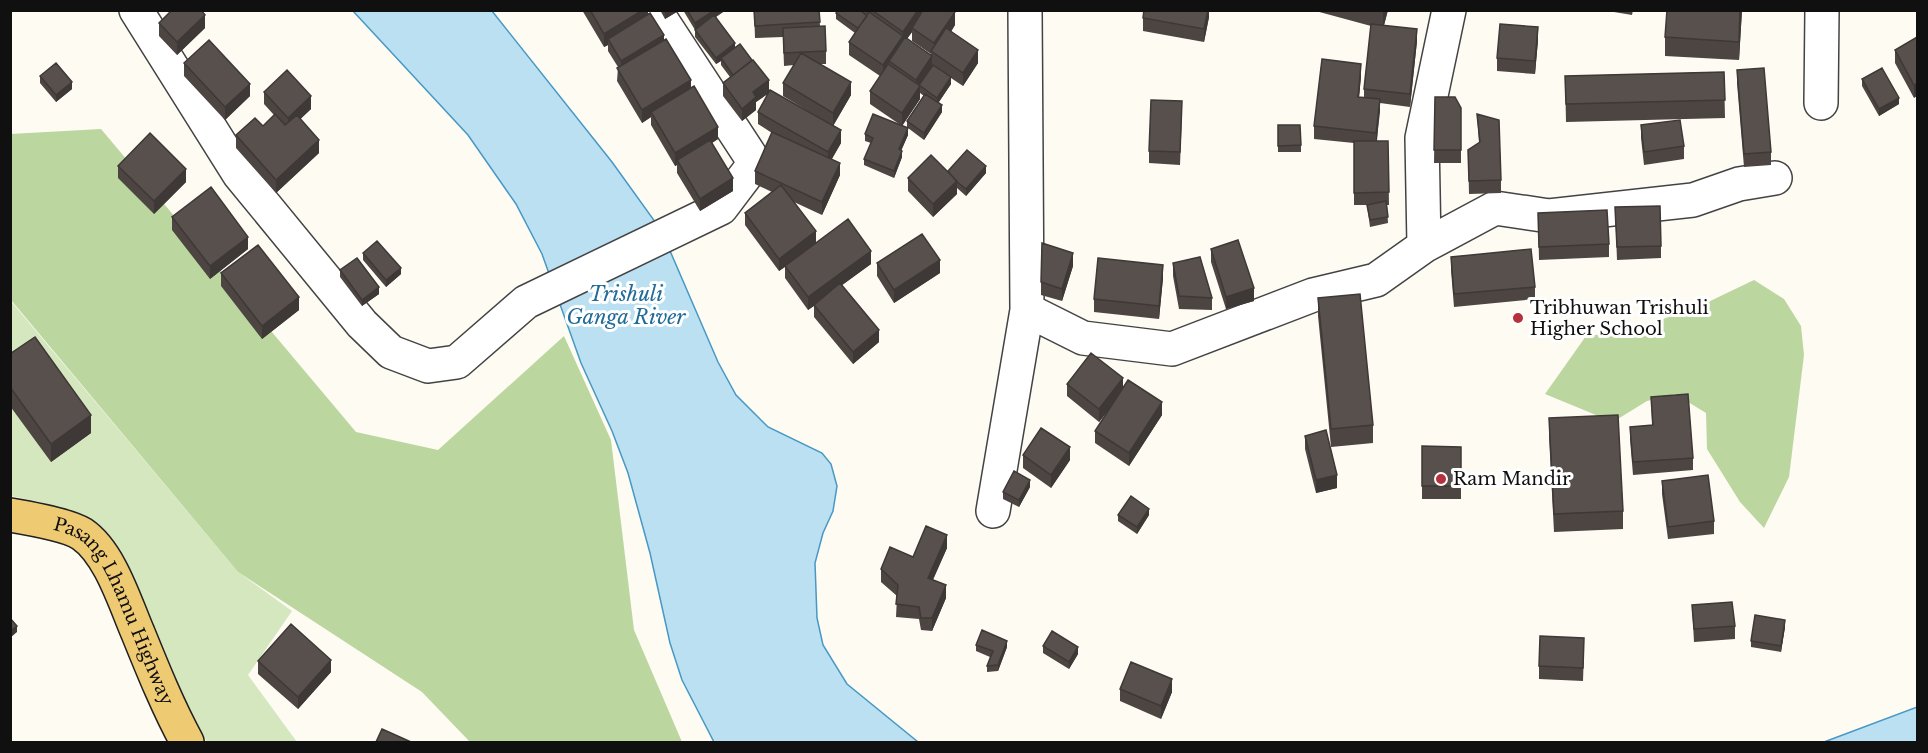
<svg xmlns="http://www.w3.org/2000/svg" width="1928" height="753" font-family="'Libre Baskerville',serif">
	<rect width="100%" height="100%" fill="#fefbf3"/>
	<path fill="#d5e7be" d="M10,300L238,572L292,611L248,675L297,742H207L75,513L40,502L11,496Z"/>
	<path fill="#bbd79f" d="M101,129L356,432L438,450L564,336L611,440L634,630L682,742H470L422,692L238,572L11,300L10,134Z
		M1754,280L1784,299L1801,326L1804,355L1789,477L1764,528L1740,502L1707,449L1706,413L1675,394L1647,401L1613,422L1545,394L1586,336L1631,331L1706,303Z"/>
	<path fill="#bbe0f2" stroke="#4798c4" stroke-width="1.5" d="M353,11H492L612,162L661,230L718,362L736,395L768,427L822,453L831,464L837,486L833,511L823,533L815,563L817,618L823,645L847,684L918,742H714L682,680L670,643L650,553L628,473L612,431L581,363L542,254L516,204L468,135Z
		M1917,707V742H1824Z"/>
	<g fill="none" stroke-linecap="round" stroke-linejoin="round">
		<defs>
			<path id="minor" d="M136,10L239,174L362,324L391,352L428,366L457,362L526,302L721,208L755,163L655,10
				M1025,10L1027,310L1083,338L1172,349L1313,295L1376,280L1424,246L1422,138L1449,10
				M1821,103L1822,10
				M1424,246L1495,208L1549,216L1693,200L1739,184L1775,178
				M993,511L1027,310"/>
			<g id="major">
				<path id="s1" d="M10,515C28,518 68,525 82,534C110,553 125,603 138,633C153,670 168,707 187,742"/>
			</g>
		</defs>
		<use href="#minor" stroke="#434343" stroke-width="36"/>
		<use href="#major" stroke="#212121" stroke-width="36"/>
		<use href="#minor" stroke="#fff" stroke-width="33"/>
		<use href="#major" stroke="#eeca73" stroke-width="33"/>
	</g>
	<path fill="#4c4542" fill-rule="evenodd" d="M582,10H648V14L664,40L718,139L712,143L733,191L700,211L677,173V165L675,166L651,125V117L642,123L617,81L618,67L608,51V45L604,47Z
		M660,10H680L665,19Z
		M683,10H726L716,17L735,47L769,93L841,143L832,159L840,175L822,215L794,202L816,243L871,264L842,285L879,342L853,364L814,317V306L808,310L785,278V267L779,271L745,225V213L772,192L755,184V171L772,133L758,124V112L769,93L756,102V110L742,121L723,96V83L730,77L721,65V61L716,64L695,37V30L701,26L695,30Z
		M754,10H819L820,26L826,51V64H820L851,95L833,126L783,96V83L794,65L784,66L783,37L755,38Z
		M861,10H952L955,25L951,32L978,63L963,86L951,78V84L938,103L942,112L924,140L908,128V135L901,150L902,157L894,178L864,165V159L871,143L865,141V134L907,127V121L924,96L920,93V99L902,126L870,104V91L880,76L849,55V42L855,33L836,19V13L861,12ZM912,32V41L931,54V55L907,39Z
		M1209,10V17L1204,42L1143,31V18Z
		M1312,10H1388L1384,25L1417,41L1410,107L1380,103L1377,141H1388L1389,205H1387L1388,223L1370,227L1367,205H1354V143L1314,139V126L1361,76L1359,97H1364V89L1371,26Z
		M1608,10H1633L1632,15L1608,11Z
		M1742,10L1739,60L1665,56V37Z
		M159,23L205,28L177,55L159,36Z
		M1917,37L1914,98L1895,63V50Z
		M1538,40L1535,74L1497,71V58Z
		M184,63L250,96L225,120L184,76Z
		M1737,70L1771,152V165L1744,167L1737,83Z
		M1724,72L1725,118L1566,122L1565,76Z
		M40,76L72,89L56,102L40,83Z
		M1862,79L1899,104L1879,116L1862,86Z
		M264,92L311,109L300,119L319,153L276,193L236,148V135L263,126L274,115L264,104Z
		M1435,97L1461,108V163H1434Z
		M1182,114L1180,165L1149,163V151Z
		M1477,114L1501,180V193L1469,194L1468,150L1479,143Z
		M1278,125L1301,145V152H1278Z
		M1641,125L1684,146V159L1644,165L1641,138Z
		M118,166L186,182L154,214L118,178Z
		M986,173L966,196L957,188V194L933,217L908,191V178Z
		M1615,207L1661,246V258L1617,260Z
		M1538,213L1609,244V257L1539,260Z
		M172,217L248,249L210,279L172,230Z
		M1211,249L1254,301L1226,309L1211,262Z
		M363,253L401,274L386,287L363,260Z
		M1451,257L1535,287V299L1454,307L1451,270Z
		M877,263L940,273L894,303L877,276Z
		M1173,263L1212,298V310L1179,309L1173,276Z
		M1073,266L1062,301L1041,295V282Z
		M340,270L379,294L362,306L340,277Z
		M221,273L299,310L262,339L221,286Z
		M1163,278L1159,319L1094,312V299Z
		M1318,298L1373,425V443L1331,447L1318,316Z
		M10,354L91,433L51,462L10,406Z
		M1067,384L1123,386L1162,415L1129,466L1095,443V431L1107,412L1099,422L1067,396Z
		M1651,397L1693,458V470L1633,475L1630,439V427L1652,425Z
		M1549,418L1623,511V529L1554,532L1549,436Z
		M1305,436L1337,488L1316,493L1305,449Z
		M1422,446L1461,447V499H1422Z
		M1023,455L1070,460L1051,488L1023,468Z
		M1662,481L1714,521V534L1668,539L1662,494Z
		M1030,487L1019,507L1003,499V492Z
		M1118,515H1149L1137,534L1118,521Z
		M947,548L933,580L946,598L932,631L921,630L919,619L896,617L897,596L881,582V569L913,557Z
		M1692,605L1735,626V639L1694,642Z
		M1785,627L1781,652L1751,647V641Z
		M976,645L1007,647L998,671L987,672V666L990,657L976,651Z
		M1043,646L1078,654L1069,669L1043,653Z
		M1584,651L1583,681L1539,679V666Z
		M258,661L331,672L298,709L258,674Z
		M1120,689L1172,692L1161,719L1120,701Z"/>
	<path fill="#3e3836" d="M643,10H648V20L608,39V45L604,47V34Z
		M665,10H680L665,19Z
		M715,10H726L695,30V23Z
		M918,10H926L912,28V32L903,44L889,61V69L883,78V65L903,37V32Z
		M1208,10H1209V17L1204,42V29Z
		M1383,10H1388L1383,29Z
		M1740,10H1742L1739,60V42Z
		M955,12V25L935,54H934V43Z
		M205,15V28L177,55V42Z
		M1538,27V40L1535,74V61Z
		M1417,29V41L1410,107V94Z
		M664,35V48L621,74V61Z
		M735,43V49L721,58V61L716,64V58Z
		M978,50V63L963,86V73Z
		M932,56V69L916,92V80Z
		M1361,64V76L1358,109V97Z
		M951,77V84L937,105V98Z
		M691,80V93L651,112V117L642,123V110Z
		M769,80V93L756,102V110L742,121V109L753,92Z
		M72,82V89L56,102V95Z
		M851,82V95L833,126V113Z
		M1917,83V96L1914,98V85Z
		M250,84V96L225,120V107Z
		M920,86V99L902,126V113Z
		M311,96V109L288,131V118Z
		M1899,98V104L1879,116V109Z
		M1380,99V112L1376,146V133Z
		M942,105V112L924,140V133Z
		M718,127V139L679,164L677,160V165L675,166V153Z
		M908,128V135L899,156V149Z
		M841,130V143L828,165V152Z
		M319,140V153L276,193V180Z
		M902,151V157L894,178V171Z
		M840,163V175L822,215V202Z
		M986,166V173L966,196V189Z
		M186,169V182L154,214V201Z
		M733,178V191L700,211V199Z
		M957,181V194L933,217V204Z
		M816,231V244L779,271V259Z
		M248,237V249L210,279V266Z
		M871,251V264L808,310V297Z
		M1073,253V266L1062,301V289Z
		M940,260V273L894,303V290Z
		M1163,265V278L1159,319V306Z
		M401,268V274L386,287V280Z
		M379,287V294L362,306V300Z
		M1254,288V301L1226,309V297Z
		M299,297V310L262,339V326Z
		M879,330V342L853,364V352Z
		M1123,378V391L1099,422V409Z
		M1162,402V415L1129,466V453Z
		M91,415V433L51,462V444Z
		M1070,447V460L1051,488V475Z
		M1337,475V488L1316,493V480Z
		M1030,480V487L1019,507V500Z
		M1149,509V515L1137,534V527Z
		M947,535V548L928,590V578Z
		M946,585V598L932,631V618Z
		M1785,620V627L1781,652V646Z
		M17,626V632L10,638V631Z
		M1007,641V647L998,671V665Z
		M1078,647V654L1069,669V662Z
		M331,660V672L298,709V697Z
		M1172,679V692L1161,719V706Z"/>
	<path fill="#58504d" stroke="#3e3836" stroke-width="1.5" d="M172,10H201L205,15L177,42L159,23Z
		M590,10H643L604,34Z
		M687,10H715L695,23Z
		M754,10H819L820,22L755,26Z
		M838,10H860L867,16L858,28L836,13Z
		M872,10H918L903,32Z
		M923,10H952L955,12L934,43L912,28Z
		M1144,10H1208L1204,29L1143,18Z
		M1667,10H1740L1739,42L1665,37Z
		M869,12L903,36L883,65L849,42Z
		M650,13L664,35L621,61L608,39Z
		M714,15L735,43L716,58L695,30Z
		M1371,24L1417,29L1410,94L1364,89Z
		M1500,24L1538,27L1535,61L1497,58Z
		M825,26L826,51L784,53L783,28Z
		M946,28L978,50L963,73L931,51Z
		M905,37L932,56L916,80L889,61Z
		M1917,37V83L1914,85L1895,50Z
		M666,39L691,80L642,110L617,68Z
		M209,40L250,84L225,107L184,63Z
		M740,44L752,60L733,75L721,58Z
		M801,53L851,82L833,113L783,83Z
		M1322,59L1361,64L1358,97L1380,99L1376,133L1314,126Z
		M753,60L769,80L753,92L756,97L742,109L723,83Z
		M56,63L72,82L56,95L40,76Z
		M888,64L920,86L902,113L870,91Z
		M933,65L951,77L937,98L919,85Z
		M1764,68L1771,152L1744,154L1737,70Z
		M1882,68L1899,98L1879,109L1862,79Z
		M287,70L311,96L288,118L264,92Z
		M1724,72L1725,100L1566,104L1565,76Z
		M694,86L718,127L675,153L651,112Z
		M770,90L841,130L828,152L758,112Z
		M925,94L942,105L924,133L907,121Z
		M1435,97H1455L1461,108V150H1434Z
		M1151,100L1182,101L1180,152L1149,151Z
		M275,114L285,125L297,115L319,140L276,180L236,135L255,118L263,126Z
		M873,114L908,128L899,149L902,151L894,171L864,159L873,138L865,134Z
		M1477,114L1499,120L1501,180L1469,181L1468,150L1480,142Z
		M1680,120L1684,146L1644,152L1641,125Z
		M1278,125H1300L1301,145L1278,146Z
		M772,132L840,163L822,202L755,171Z
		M150,133L186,169L154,201L118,166Z
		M710,140L733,178L700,199L677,160Z
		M1354,141H1388L1389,192L1354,193Z
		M967,150L986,166L966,189L956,181L948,171Z
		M931,155L957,181L933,204L908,178Z
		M781,185L816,231L779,259L745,213Z
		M211,187L248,237L210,266L172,217Z
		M1386,201L1388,217L1370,220L1367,205Z
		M1660,206L1661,246L1617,247L1615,207Z
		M1607,210L1609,244L1539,247L1538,213Z
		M848,219L871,251L808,297L785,266Z
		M922,234L940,260L894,290L877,263Z
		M1238,240L1254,288L1226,297L1211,249Z
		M377,241L401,268L386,280L363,253Z
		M1042,243L1073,253L1062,289L1041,282Z
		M258,245L299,297L262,326L221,273Z
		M1531,249L1535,287L1454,294L1451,257Z
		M1200,257L1212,298L1179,296L1173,263Z
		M357,258L379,287L362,300L340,270Z
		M1098,258L1163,265L1159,306L1094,299Z
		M840,283L879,330L853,352L814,305Z
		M1360,294L1373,425L1331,429L1318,298Z
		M35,337L91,415L51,444L10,387V354Z
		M1091,353L1123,378L1099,409L1067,384Z
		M1128,380L1162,402L1129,453L1095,431Z
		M1688,394L1693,458L1633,462L1630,427L1653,425L1651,397Z
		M1618,415L1623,511L1554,514L1549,418Z
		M1041,428L1070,447L1051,475L1023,455Z
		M1326,430L1337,475L1316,480L1305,436Z
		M1422,446L1461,447V486H1422Z
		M1014,471L1030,480L1019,500L1003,492Z
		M1708,475L1714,521L1668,527L1662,481Z
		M1131,496L1149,509L1137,527L1118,515Z
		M926,526L947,535L928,578L946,585L932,618H921L919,607L896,604L898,585L881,569L890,547L913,557Z
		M1732,602L1735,626L1694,629L1692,605Z
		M1755,615L1785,620L1781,646L1751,641Z
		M10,618L17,626L10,631Z
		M291,624L331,660L298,697L258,661Z
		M982,630L1007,641L998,665L987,666L993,651L976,645Z
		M1052,631L1078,647L1069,662L1043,646Z
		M1540,636L1584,638L1583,668L1539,666Z
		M1131,662L1172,679L1161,706L1120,689Z
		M382,729L411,742H376Z"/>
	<g fill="#b6313e" stroke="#fff" stroke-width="2">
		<circle cx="1518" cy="318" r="6"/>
		<circle cx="1441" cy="479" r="6"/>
	</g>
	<g text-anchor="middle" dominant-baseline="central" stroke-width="6" stroke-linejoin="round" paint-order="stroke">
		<g font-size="18" fill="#101010" stroke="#fff" text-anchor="start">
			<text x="1530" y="308">Tribhuwan Trishuli<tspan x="1530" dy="21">Higher School</tspan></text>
			<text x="1453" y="479">Ram Mandir</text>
		</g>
		<g font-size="18" fill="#101010" stroke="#fff">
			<text stroke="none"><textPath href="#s1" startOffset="156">Pasang Lhamu Highway</textPath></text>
		</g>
		<g font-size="20" font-style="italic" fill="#216b99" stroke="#fff">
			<text x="626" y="294">Trishuli<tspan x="626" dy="23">Ganga River</tspan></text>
		</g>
	</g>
	<rect width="1928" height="753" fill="none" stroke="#101010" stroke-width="24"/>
</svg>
